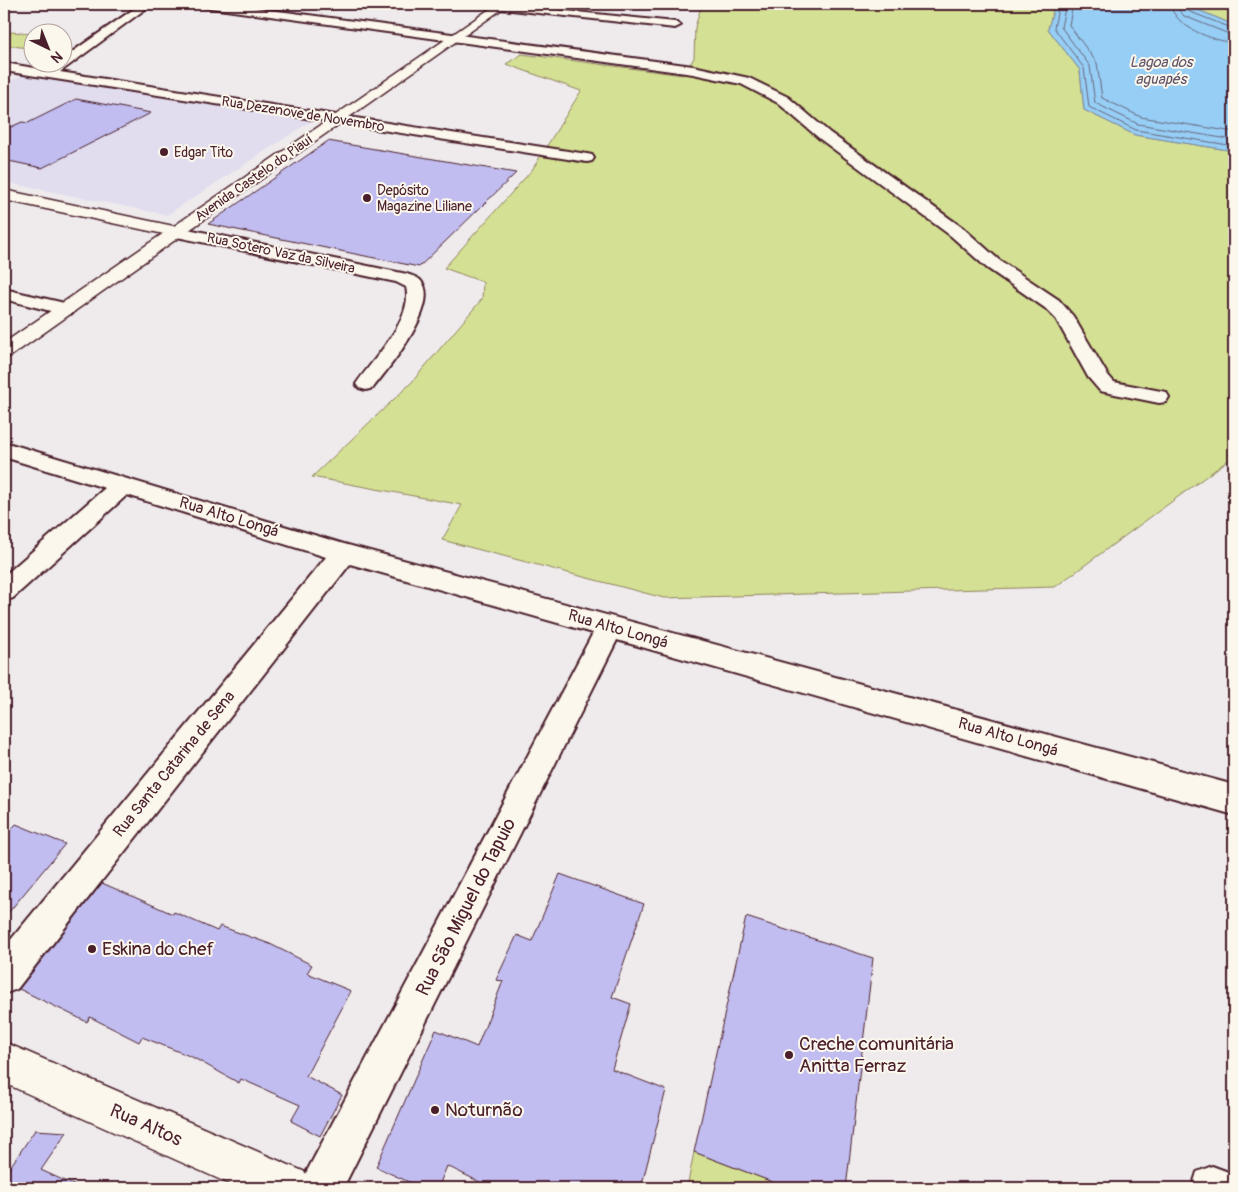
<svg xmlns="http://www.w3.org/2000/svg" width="1238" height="1192" font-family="Pangolin,sans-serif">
	<rect width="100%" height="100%" fill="#efebed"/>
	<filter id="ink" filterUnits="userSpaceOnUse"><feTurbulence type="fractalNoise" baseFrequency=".02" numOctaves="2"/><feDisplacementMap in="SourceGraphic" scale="10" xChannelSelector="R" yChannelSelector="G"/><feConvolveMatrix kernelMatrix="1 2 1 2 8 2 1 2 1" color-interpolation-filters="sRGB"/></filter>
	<g filter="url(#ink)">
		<path fill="#e1ddee" d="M28,73L185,99L313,120L167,215L4,182V84Z"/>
		<path fill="#d4e093" stroke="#8f805f" d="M702,4H1055L1048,29L1080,70L1084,110L1135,135L1234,151V456L1055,587L664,598L442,540L462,505L312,477L411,383L482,299L483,282L444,268L532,170L581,91L506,64L522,54L683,75L694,58L695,27Z
			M1184,4H1234V25Z
			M13,32L32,34V46L28,48L4,45V35Z
			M694,1152L788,1188H687Z"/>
		<path fill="#96cef5" stroke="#7888a4" d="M1055,4H1184L1234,25V151L1135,135L1084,110L1080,70L1048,29Z"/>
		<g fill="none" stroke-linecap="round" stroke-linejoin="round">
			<path stroke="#68657c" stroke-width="1" d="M1059,4L1054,28L1084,68L1089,107L1136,130L1234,146
				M1066,4L1061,27L1090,66L1095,103L1138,124L1234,140
				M1073,4L1069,25L1097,63L1102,98L1141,117L1234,132
				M1170,4C1175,28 1212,40 1234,43
				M1178,4L1179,10L1184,16L1234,36
				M1184,4L1188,11L1234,29"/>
		</g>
		<path fill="#c1bdf0" stroke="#4a1f2b" d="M76,99L151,113L42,168L4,160V130L22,122L28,123Z
			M328,141L516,173L419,267L208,224Z
			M16,824L65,844L4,918V837Z
			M560,874L644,904L612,997L631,1004L612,1069L666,1090L641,1188H492L447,1166L438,1188H422L376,1167L436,1030L477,1047L503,981L496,980L517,935L532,941Z
			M102,883L173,914L174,912L217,931L220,926L270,944L312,965L307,973L351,991L306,1076L342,1095L320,1136L291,1121L300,1105L241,1079L239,1083L192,1057L142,1037L139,1042L90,1017L87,1022L19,989Z
			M746,917L873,958L846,1188H788L694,1152Z
			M35,1130L67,1132L41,1170L80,1188H4V1176Z"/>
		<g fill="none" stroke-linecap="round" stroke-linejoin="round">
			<defs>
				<path id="minor" d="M141,4H152L60,72L587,154L592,155L594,158L592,161L587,162L4,71V63L47,70L57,62H62V59Z
					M199,4H226L693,66L749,78L788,97L830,133L963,228L999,260L1059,300L1073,316L1107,374L1114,382L1166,392L1169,397L1166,402L1159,403L1100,391L1088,377L1056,319L1045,308L987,268L951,236L820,139L778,103L741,84L693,74L204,7Z
					M497,4L675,22L681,25L675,28L501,9L497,8L496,6Z
					M178,227L407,274C412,276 418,277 421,281C442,304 388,369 373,388L366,390L359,388L356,384C373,359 414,319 406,287L396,282L172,236L170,232L172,228Z
					M4,289L73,305L75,309L73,313L66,315L4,299Z
					M4,442L344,544L1234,785V815L617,640L343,1188H300L306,1173L593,633L350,564L17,989L4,994V948L326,557L127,495L13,598L4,601V576L105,488L4,457Z
					M1212,1166L1231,1173L1234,1181V1188H1192L1197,1172Z"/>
				<path id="tertiary" d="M4,190L178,227L184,228L187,232L184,236L178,237L4,200Z
					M4,1042L305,1172L311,1188H239L4,1083Z"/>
				<path id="secondary" d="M497,4H509L11,356L4,358V343Z"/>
			</defs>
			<use href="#minor" stroke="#4a1f2b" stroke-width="4"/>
			<use href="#tertiary" stroke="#4a1f2b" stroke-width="3"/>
			<use href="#secondary" stroke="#4a1f2b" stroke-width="3"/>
			<use href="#minor" fill="#fbf7ec" fill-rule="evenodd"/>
			<use href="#tertiary" fill="#fbf7ec" fill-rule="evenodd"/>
			<use href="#secondary" fill="#fbf7ec" fill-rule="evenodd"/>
		</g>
	</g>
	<g fill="#4a1f2b" stroke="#fbf7ec" stroke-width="2">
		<circle cx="164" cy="152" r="5"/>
		<circle cx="367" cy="198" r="5"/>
		<circle cx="92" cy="949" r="5"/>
		<circle cx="789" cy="1055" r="5"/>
		<circle cx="435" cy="1110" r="5"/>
	</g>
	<g text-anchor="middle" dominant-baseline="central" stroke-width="4" stroke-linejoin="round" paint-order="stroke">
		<g font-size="14" fill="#4a1f2b" stroke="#fbf7ec">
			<text transform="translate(303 114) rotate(9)">Rua Dezenove de Novembro</text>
			<text transform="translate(254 178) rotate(-35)">Avenida Castelo do Piauí</text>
			<text transform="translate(281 253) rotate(12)">Rua Sotero Vaz da Silveira</text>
		</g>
		<g font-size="14" fill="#4a1f2b" stroke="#fbf7ec" text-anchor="start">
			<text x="174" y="152">Edgar Tito</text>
			<text x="377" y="190">Depósito<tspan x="377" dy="16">Magazine Liliane</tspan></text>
		</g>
		<g font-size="15" font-style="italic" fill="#615468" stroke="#fbf7ec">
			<text x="1161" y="62">Lagoa dos<tspan x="1161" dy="17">aguapés</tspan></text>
		</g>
		<g font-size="16" fill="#4a1f2b" stroke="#fbf7ec">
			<text transform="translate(229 517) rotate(17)">Rua Alto Longá</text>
			<text transform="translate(618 629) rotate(16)">Rua Alto Longá</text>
			<text transform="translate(1008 737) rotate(16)">Rua Alto Longá</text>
			<text transform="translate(174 764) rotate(-51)">Rua Santa Catarina de Sena</text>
		</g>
		<g font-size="19" fill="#4a1f2b" stroke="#fbf7ec">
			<text transform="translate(466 907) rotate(-63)">Rua São Miguel do Tapuio</text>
			<text transform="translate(146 1125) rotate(24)">Rua Altos</text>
		</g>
		<g font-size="19" fill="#4a1f2b" stroke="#fbf7ec" text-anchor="start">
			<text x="102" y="949">Eskina do chef</text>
			<text x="799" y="1044">Creche comunitária<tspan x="799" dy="22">Anitta Ferraz</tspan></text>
			<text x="445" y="1110">Noturnão</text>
		</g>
	</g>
	<rect width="1238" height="1192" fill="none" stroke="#fbf7ec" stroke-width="20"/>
	<rect x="10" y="10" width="1218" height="1172" fill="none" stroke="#4a1f2b" stroke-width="2" filter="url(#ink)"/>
	<g transform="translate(48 48) rotate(137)"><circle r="24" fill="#fbf7ec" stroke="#b4a19f"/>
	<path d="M0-4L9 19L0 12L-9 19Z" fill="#4a1f2b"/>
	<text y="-8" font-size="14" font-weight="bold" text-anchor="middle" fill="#4a1f2b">N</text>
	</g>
</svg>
